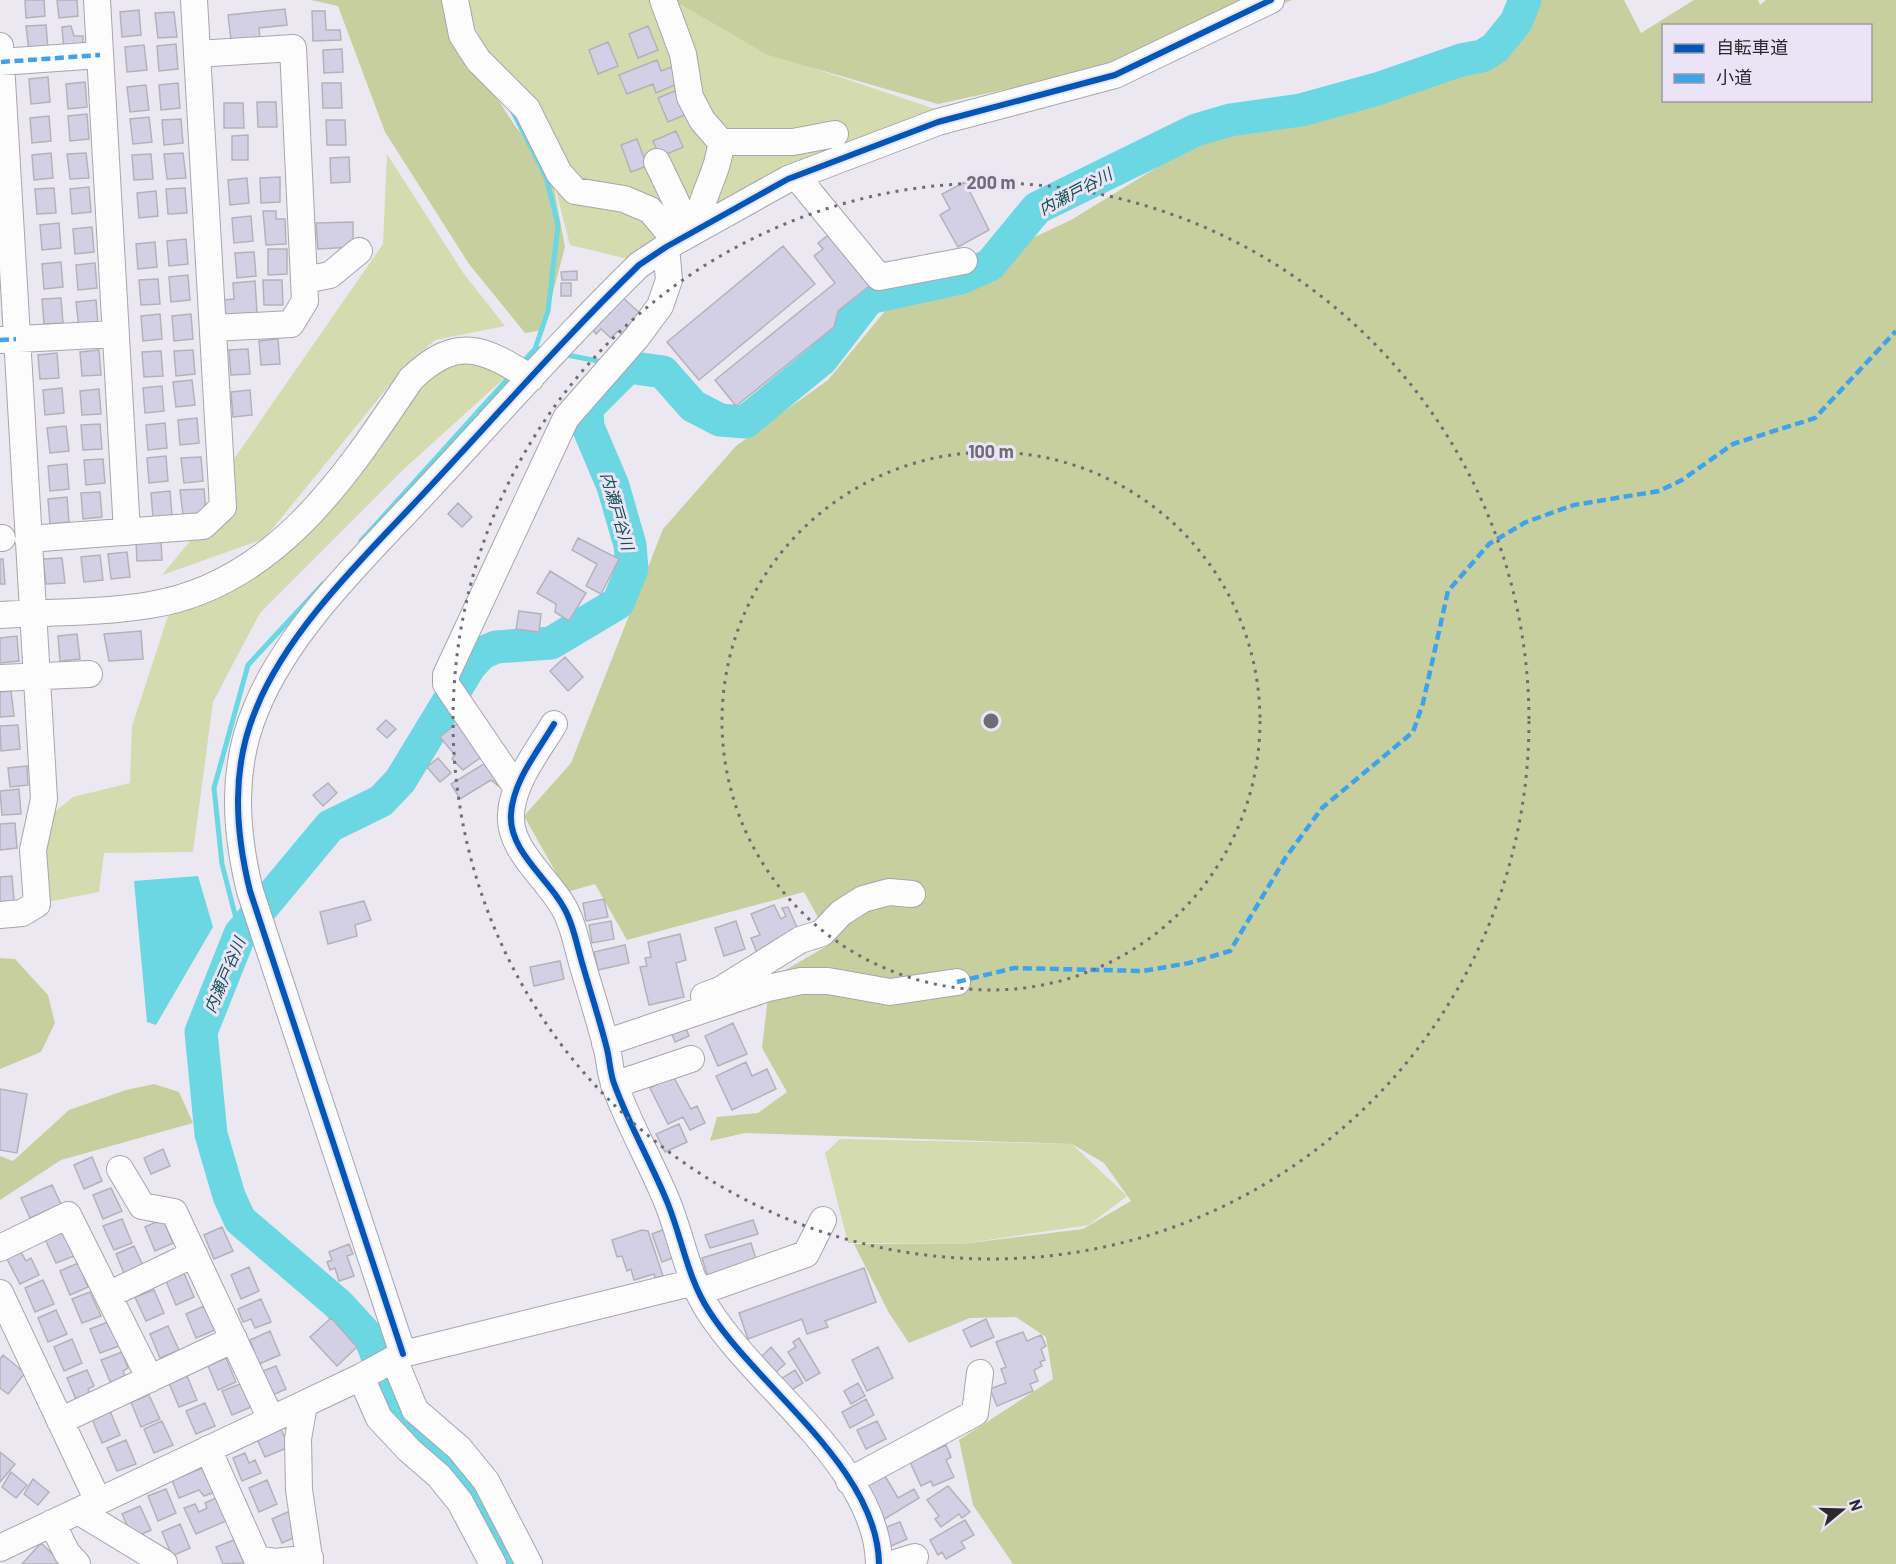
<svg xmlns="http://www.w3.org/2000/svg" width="1896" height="1564" font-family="Barlow,'Noto Sans JP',sans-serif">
	<rect width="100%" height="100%" fill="#ece8f2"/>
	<path fill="#d4dbaf" d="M466,0H679L813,68L938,110L632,260L570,245L551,172L504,90L471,19Z
		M387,154L464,274L505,326L435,340L402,370L264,539L162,575L195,535L227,469L383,244Z
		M467,356L511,372L405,468L260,613L213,702L193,852L104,853L99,892L37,904L52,814L73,797L130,783L132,726L171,607L279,543L426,365Z
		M840,1139L1072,1144L1127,1196L1089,1225L961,1244L848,1243L825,1153Z"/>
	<path fill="#c8cf9e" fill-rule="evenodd" d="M311,0H451L460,40L515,126L551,172L565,247L543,330L525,333L469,264L385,132L338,6Z
		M673,0H1292L1101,77L1036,83L938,104L768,55Z
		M1542,0H1624L1641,33L1694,0H1758L1760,5L1766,0H1896V1564H1013L973,1505L959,1440L1053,1379L1046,1337L1016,1317L970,1318L909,1343L889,1313L854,1244H961L1083,1229L1131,1201L1104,1163L1072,1144L745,1133L710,1141L717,1117L758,1113L787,1092L762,1048L770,979L832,943L804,892L627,940L595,884L567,892L524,816L571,763L663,529L736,446L828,380L890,305L1071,220L1213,133L1484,62L1528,11ZM1664,26H1870V100H1664Z
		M0,958L15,959L48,995L55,1023L41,1052L0,1069Z
		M154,1084L179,1092L193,1123L61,1160L0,1200V1156L13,1161L69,1110L126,1090Z"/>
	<path fill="#6ad7e3" d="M198,876L213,927L156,1025L147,1022L134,881Z"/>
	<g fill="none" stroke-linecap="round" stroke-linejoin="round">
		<path stroke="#6ad7e3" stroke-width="5" d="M513,112L546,177L558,225L548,311L535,349H539
			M562,354L603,362
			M522,363L535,349
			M361,541L512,374
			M240,934L222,864L214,788L248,665L323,584"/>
		<path stroke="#6ad7e3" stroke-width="33" d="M514,1564L494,1523L462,1475L415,1432L395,1403L371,1340L338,1304L240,1220L229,1196L211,1134L201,1032L240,934L330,826L381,801L400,781L470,666L482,653L496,647L551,643L618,603L632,569L630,545L613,486L588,427L587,408L628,367L663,372L693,406L720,420L745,422L822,359L869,298L961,278L990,265L1037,208L1196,130L1230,120L1301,110L1377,89L1461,60L1482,56L1495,48L1516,22L1525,0"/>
	</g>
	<path fill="#d3d0e5" stroke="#b3b2b9" stroke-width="1.5" d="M25,0H44L45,16L26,18Z
		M57,0H77L78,16L59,18Z
		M285,9L287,25L259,28L260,37L231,40L228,15Z
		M139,10L141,35L122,37L120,12Z
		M312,11H325L326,30H340L341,40L313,41Z
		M174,12L177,37L158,38L155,13Z
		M46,25L48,49L29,51L26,26Z
		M71,26L74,36H83V50L64,52L62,27Z
		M648,26L658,50L638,58L629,34Z
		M608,42L618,66L598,74L589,50Z
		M176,44L178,69L159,71L157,46Z
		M144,45L147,70L127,72L125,47Z
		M342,49L343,72L324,73L323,50Z
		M657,60L661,71L672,67L679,83L656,93L653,84L627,94L619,75Z
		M48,77L50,102L31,104L29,79Z
		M85,82L87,107L68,109L66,84Z
		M178,83L180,108L161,110L159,85Z
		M322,83H341L342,108H323Z
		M146,85L149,110L130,112L127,87Z
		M677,90L687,114L668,122L658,98Z
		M257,102H276L277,127H258Z
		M224,103H243L244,128H224Z
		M87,114L89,139L70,141L68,116Z
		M49,116L51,141L32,143L30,118Z
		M149,117L152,142L133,144L130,119Z
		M181,119L183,143L164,145L162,120Z
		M326,120H345L346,145H327Z
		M676,131L683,147L660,157L653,141Z
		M248,135V160H232V136Z
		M637,139L647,166L631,172L621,145Z
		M51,153L53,178L34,180L32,155Z
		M86,153L89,178L70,179L67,154Z
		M183,153L186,178L167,179L164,154Z
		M151,154L153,179L134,180L132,155Z
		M349,157L350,182L331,183L330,158Z
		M280,177V202L261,203L260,178Z
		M247,178L249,203L230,205L228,180Z
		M965,182L989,230L958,247L940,215L950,209L942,194Z
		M89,187L91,212L72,214L70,189Z
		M54,188L56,213L37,214L35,189Z
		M185,188L187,213L168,214L166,189Z
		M156,191L158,216L139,218L137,193Z
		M263,211H276V219H285L286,244L266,245Z
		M251,216L253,241L234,243L232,218Z
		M353,222V247L318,249L316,223Z
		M59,223L61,248L42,250L40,225Z
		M92,227L94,252L75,254L73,229Z
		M832,232L873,283L838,311L834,327L736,406L715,380L835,283L814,256L823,249L818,243Z
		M186,239L188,264L169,266L167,241Z
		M155,242L157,267L138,269L136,244Z
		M783,246L815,284L699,380L667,342Z
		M268,249H287V274L268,275Z
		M254,252L256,276L237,278L235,253Z
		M61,262L63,287L44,289L42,264Z
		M95,263L97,288L78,290L76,265Z
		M577,271V280H562L561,272Z
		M188,275L190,300L171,302L169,277Z
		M158,279L160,304L141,305L139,280Z
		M263,280H282L283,305H264Z
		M255,281L257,313L225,315L224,300L234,299L233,283Z
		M561,283H571V296H561Z
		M622,297L643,316L624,336L618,331L611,338L601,329L596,334L591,327Z
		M61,298L63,323L44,324L42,299Z
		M96,300L98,325L79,327L76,302Z
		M160,314L162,339L143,341L141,316Z
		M191,314L193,339L174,341L172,316Z
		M278,339L280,364L261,365L259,341Z
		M248,349L250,374L231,375L229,350Z
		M99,350L101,375L82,376L80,352Z
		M193,350L195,374L176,376L174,351Z
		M161,351L163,376L144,377L142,352Z
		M57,353L59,378L40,379L38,355Z
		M192,380L195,405L176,407L173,382Z
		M162,386L164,411L145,413L143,388Z
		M62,388L64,413L45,415L43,390Z
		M99,389L101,414L82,415L80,391Z
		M250,390L252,415L233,417L231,392Z
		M197,418L199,443L180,445L178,420Z
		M165,423L167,448L148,450L146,425Z
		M100,424L102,449L83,450L81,425Z
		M66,426L69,451L50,453L47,428Z
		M166,456L168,481L149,483L147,458Z
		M201,457L203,481L184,483L181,458Z
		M103,459L105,483L86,485L84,460Z
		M67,464L69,489L50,491L48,466Z
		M204,489L206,514L183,515L180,490Z
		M170,491L172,516L153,518L151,493Z
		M100,492L102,517L83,519L81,493Z
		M67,497L69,522L50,524L48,499Z
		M458,503L472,517L462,527L448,514Z
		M578,538L619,559L601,594L586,586L597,564L572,550Z
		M136,541H161L162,560L137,561Z
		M127,552L130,577L111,579L108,554Z
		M100,555L103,580L84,582L81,557Z
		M62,558L65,583L46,584L43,559Z
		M0,559H3L5,584H0Z
		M550,571L586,593L569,621L555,612L556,604L537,593Z
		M519,611L541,614L539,632L516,629Z
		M141,631L143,659L109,661L104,634Z
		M77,634L80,659L60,661L58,636Z
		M17,636L19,661L0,663V638Z
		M565,657L583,677L568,691L550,671Z
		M11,691L14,716L0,717V692Z
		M386,720L396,729L387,738L377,729Z
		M460,721L487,753L463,770L452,759L455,755L440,737Z
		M18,725L20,749L1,751L0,726Z
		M438,758L451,773L440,782L427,767Z
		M492,759L507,783L500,787L491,780L460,799L451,784Z
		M27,766L28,785L10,787L8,768Z
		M328,783L337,793L323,806L313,795Z
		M19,789L21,814L2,815L0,791Z
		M15,823L17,848L0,850V824Z
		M12,876L14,901L0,902V877Z
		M604,899L608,917L586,921L583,903Z
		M364,901L371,920L355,925L357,936L328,944L320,912Z
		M774,905L781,919L786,916L782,908L788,907L800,934L757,953L751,938L760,935L751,914Z
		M611,921L614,939L592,943L589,925Z
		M736,921L745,949L724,956L715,928Z
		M680,934L686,960L676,963L684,997L649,1005L640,967L647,966L645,958L651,957L648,942Z
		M625,945L629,963L598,970L594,952Z
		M560,961L564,979L534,986L530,967Z
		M684,1023L689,1036L675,1042L670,1029Z
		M733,1023L747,1054L718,1066L705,1036Z
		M746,1062L752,1076L767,1069L776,1089L732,1110L716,1076Z
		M673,1076L691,1109L697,1106L705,1123L690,1130L683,1117L668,1124L650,1088Z
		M0,1089L27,1094L17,1153L0,1150Z
		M679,1124L687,1142L665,1152L656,1134Z
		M163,1149L170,1166L151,1174L144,1158Z
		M92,1157L102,1181L84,1189L74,1165Z
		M52,1185L61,1204L30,1218L21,1198Z
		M111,1188L122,1211L103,1219L93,1195Z
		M122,1219L132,1243L114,1250L103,1226Z
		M163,1219L173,1243L155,1251L145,1227Z
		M753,1220L758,1234L710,1248L705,1235Z
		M222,1227L233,1251L214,1259L204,1235Z
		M665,1229L675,1257L662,1262L652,1234Z
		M642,1230L648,1231L663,1276L655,1278L654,1274L634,1280L631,1269L627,1271L622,1256L617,1257L612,1240Z
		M64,1232L74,1256L56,1263L45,1239Z
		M751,1243L757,1262L708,1277L702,1258Z
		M349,1244L353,1254L347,1256L354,1276L339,1281L335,1268L330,1270L327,1262L332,1260L329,1252Z
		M134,1246L145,1270L126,1278L116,1254Z
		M21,1252L26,1261L31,1258L39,1275L20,1284L7,1259Z
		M78,1263L88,1287L70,1295L60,1271Z
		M249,1267L259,1291L241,1299L231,1275Z
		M864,1268L876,1302L825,1321L828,1327L807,1334L802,1319L748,1339L739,1313Z
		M184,1273L194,1297L176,1305L166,1281Z
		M43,1280L54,1304L35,1312L25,1288Z
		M154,1290L164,1313L146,1321L135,1297Z
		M90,1292L101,1316L82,1323L72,1299Z
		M261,1299L271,1322L255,1328L251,1319L243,1322L238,1309Z
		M204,1306L215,1330L196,1338L186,1314Z
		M56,1310L67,1334L48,1342L38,1318Z
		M331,1318L357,1347L337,1366L310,1337Z
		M986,1319L994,1337L971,1347L963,1330Z
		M108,1322L119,1346L100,1353L90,1329Z
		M168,1326L179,1350L160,1358L150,1334Z
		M270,1331L280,1355L252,1367L247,1354L254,1351L250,1340Z
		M1023,1332L1027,1341L1041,1335L1046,1346L1041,1349L1045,1360L1040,1362L1042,1366L1034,1370L1038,1381L1030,1384L1033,1391L997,1406L990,1389L1006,1383L1001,1369L1006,1367L996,1342Z
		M799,1338L820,1373L806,1381L788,1352L796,1347L793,1342Z
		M72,1339L82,1363L64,1371L54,1347Z
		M771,1347L785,1364L775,1373L761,1357Z
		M878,1347L893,1378L867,1391L852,1360Z
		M122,1352L128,1368L123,1371L127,1381L112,1386L101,1360Z
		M3,1355L25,1373L8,1394L0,1388V1359Z
		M226,1358L236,1382L218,1390L208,1366Z
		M276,1366L286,1389L268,1397L258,1373Z
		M87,1370L94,1386L88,1389L92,1399L78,1404L67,1378Z
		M795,1370L803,1383L790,1391L782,1378Z
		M187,1376L197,1400L179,1407L169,1383Z
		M858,1383L865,1396L851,1404L844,1391Z
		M240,1384L251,1407L232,1415L222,1391Z
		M149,1395L160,1419L141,1427L131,1402Z
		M866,1399L874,1415L850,1428L842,1412Z
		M205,1403L215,1426L196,1434L186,1411Z
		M110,1411L120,1435L102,1443L92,1419Z
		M162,1421L173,1445L154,1453L144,1429Z
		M877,1421L886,1439L866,1449L857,1430Z
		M281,1429L289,1447L265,1457L257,1439Z
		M126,1440L136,1464L117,1471L107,1448Z
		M946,1445L951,1457L946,1460L954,1477L933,1486L931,1481L921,1486L910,1462Z
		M0,1452L15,1464L0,1482Z
		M245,1453L249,1463L255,1460L261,1473L242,1481L233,1458Z
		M205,1467L215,1492L204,1496L199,1490L179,1498L172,1480Z
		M882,1471L898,1498L914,1489L919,1498L883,1520L861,1483Z
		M11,1472L27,1485L16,1498L2,1487Z
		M33,1479L49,1492L38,1505L24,1494Z
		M267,1480L277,1504L259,1512L249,1488Z
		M948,1486L970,1512L962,1518L959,1514L941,1527L935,1519L939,1516L927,1500Z
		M166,1489L176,1513L158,1521L148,1496Z
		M218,1497L228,1520L196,1534L184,1508L195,1504L199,1512L207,1508L205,1503Z
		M140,1506L151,1530L133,1538L122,1514Z
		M290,1511L300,1535L282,1543L272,1519Z
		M965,1520L974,1535L961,1542L965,1548L946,1559L942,1552L938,1555L930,1540Z
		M900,1522L907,1539L891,1546L884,1528Z
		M180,1524L190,1548L172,1556L162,1532Z
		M234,1540L244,1563L223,1564L216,1547Z
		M41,1543L63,1564H22Z"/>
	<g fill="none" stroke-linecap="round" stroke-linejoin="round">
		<defs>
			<path id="minor" d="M97,0L127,532
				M455,0L462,35L478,60L527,109L559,173L575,191L624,199L650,210L676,241
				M663,0L683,54L690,97L702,120L721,142C719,174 699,196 698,229
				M0,46L44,799L33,850L37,904L22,913L0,915
				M197,54L293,48L305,301L291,324L213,328
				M0,62L100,55
				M721,142H793L835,134
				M657,162L691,233
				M796,176L879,277L964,261
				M305,280L330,275L359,251
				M0,340L115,334
				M0,538H2
				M28,539L203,526L223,507L194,0
				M0,615C50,612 101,613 150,605C275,585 346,476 411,379C457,335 483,348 531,378
				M0,678L89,674
				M554,724C538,751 513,781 511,814C508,853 554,882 568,916C575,932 578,950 583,966C591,994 600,1021 607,1049C610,1061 610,1075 615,1086C630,1127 652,1164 668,1204C682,1239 688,1279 709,1311C758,1388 878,1468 879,1564
				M516,787L446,684V675L566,418L637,337L660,306L669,280L666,247
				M704,996L720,990L800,940L822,933L841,913L863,899L889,892L912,894
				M605,1043L768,988L801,981H828L890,992L957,982
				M614,1085L691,1059
				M120,1169L142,1206L174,1212L271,1419
				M0,1248L68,1215L150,1379
				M699,1292L806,1254L823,1220
				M0,1293L98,1501
				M108,1295L194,1254
				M403,1354L250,891C235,830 231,768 256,709C290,624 376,546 437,479C504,407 569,333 639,265L666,247L788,179L938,122L1115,75L1271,0
				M394,1359L415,1410L459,1448L486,1481L529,1564
				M361,1377L379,1418L409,1450L439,1476L460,1502L493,1564
				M304,1404L298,1439L299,1490L310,1564
				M60,1421L234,1339
				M208,1449L257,1559L276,1562L310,1558
				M849,1481L975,1413L980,1373
				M78,1511L164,1563
				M52,1523L67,1553L77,1564
				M0,1548L361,1377L403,1354L695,1282
				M892,1564L915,1557"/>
		</defs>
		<use href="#minor" stroke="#a8a5ad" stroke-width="28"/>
		<use href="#minor" stroke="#fcfcfd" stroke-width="26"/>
		<path stroke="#3ea3eb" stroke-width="4.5" stroke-dasharray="9 4.5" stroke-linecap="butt" d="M1,62L100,55
			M0,340L16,339
			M957,982L1014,968L1143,971L1189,963L1230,951L1286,857L1322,808L1413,732L1423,703L1448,591L1489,544L1526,522L1574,505L1659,491L1682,480L1733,444L1815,418L1896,331"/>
		<defs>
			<path id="cycleway" d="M554,724C538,751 513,781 511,814C508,853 554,882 568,916C575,932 578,950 583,966C591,994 600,1021 607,1049C610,1061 610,1075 615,1086C630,1127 652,1164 668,1204C682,1239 688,1279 709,1311C758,1388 878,1468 879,1564
				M403,1354L250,891C235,830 231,768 256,709C290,624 376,546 437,479C504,407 569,333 639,265L666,247L788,179L938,122L1115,75L1271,0"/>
		</defs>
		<use href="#cycleway" stroke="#ebe4f6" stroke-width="10"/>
		<use href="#cycleway" stroke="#0057b8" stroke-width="6"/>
	</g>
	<g fill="none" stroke="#6f6c73" stroke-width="3" stroke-dasharray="3 6">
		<circle cx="991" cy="721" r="269"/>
		<circle cx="991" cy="721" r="538"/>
	</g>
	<g text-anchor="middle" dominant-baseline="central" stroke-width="6" stroke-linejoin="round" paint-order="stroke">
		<g font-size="16" font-style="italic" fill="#0e4f54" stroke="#ebe4f6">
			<text transform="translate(1075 191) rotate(-28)">内瀬戸谷川</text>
			<text transform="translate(618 511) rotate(74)">内瀬戸谷川</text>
			<text transform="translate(224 975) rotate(-67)">内瀬戸谷川</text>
		</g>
	</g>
	<circle cx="991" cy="721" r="9" fill="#6f6c73" stroke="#ebe4f6" stroke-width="3"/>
	<g font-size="18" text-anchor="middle" font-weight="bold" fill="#6f6c73" stroke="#ebe4f6" stroke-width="6" stroke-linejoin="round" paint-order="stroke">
		<text x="991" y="189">200 m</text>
		<text x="991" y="458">100 m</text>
	</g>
	<rect x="1662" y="24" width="210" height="78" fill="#ebe4f6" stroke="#9e99a6" stroke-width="1.5"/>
	<rect x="1674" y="44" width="30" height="9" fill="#0057b8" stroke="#9e99a6" stroke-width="1.5"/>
	<text x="1716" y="54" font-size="18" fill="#2b292f">自転車道</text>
	<rect x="1674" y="74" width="30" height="9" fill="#3ea3eb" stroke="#9e99a6" stroke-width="1.5"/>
	<text x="1716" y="84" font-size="18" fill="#2b292f">小道</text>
	<g transform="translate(1842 1510) rotate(71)" stroke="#ebe4f6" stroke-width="4.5" paint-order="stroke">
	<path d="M0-4.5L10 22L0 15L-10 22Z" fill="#2b292f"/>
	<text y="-9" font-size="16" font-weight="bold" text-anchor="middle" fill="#2b292f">N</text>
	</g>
</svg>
